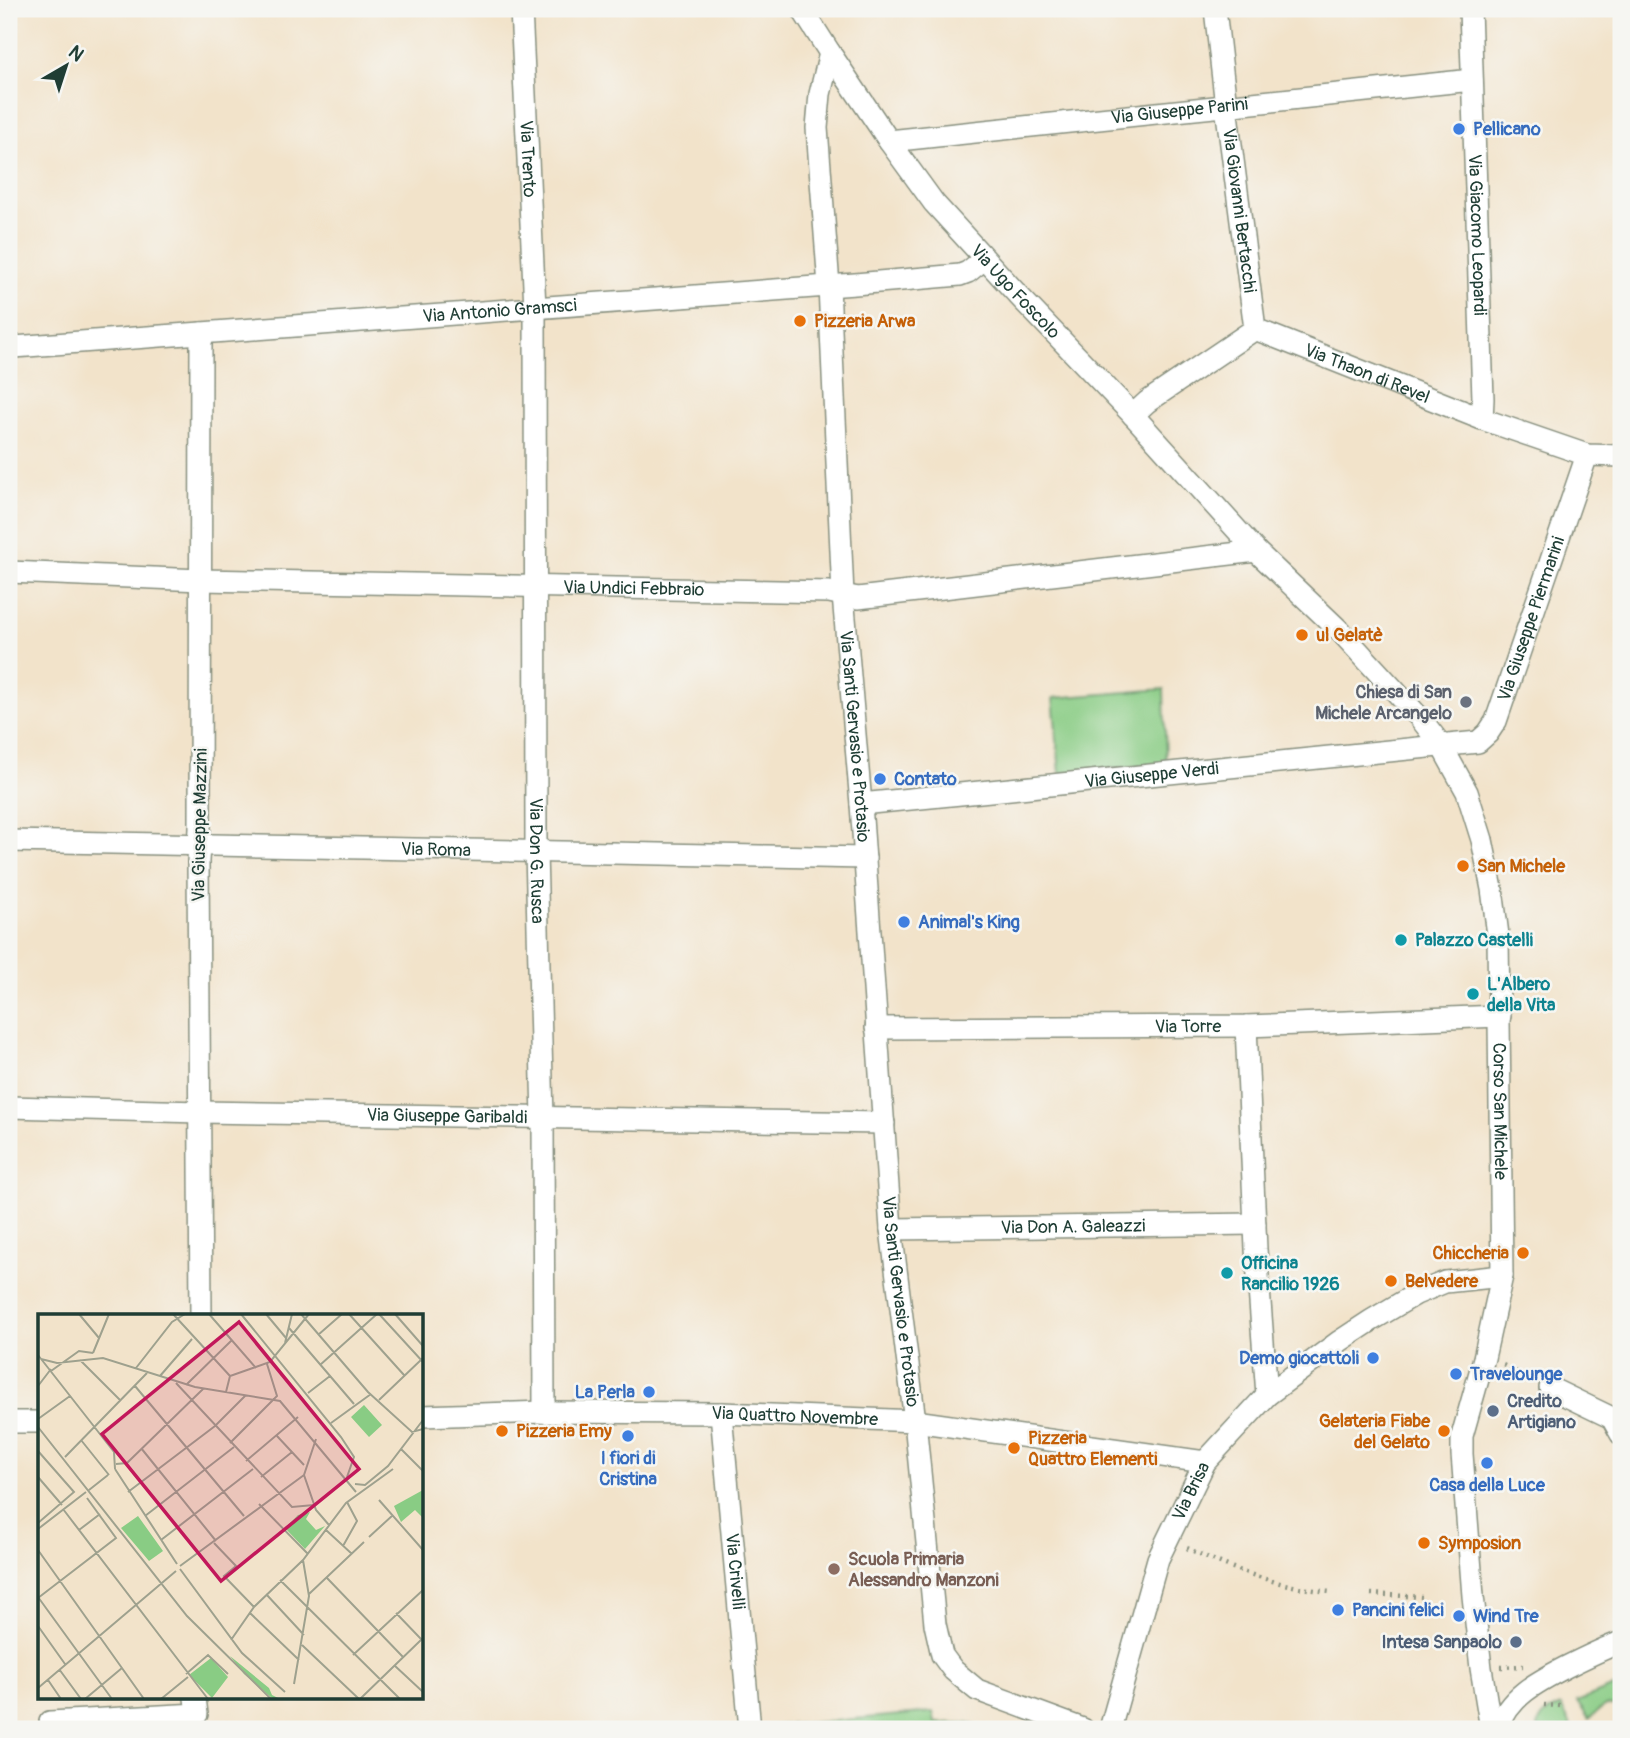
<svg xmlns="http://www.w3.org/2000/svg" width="1630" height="1738" font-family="Pangolin,sans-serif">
	<rect width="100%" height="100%" fill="#f6f6f2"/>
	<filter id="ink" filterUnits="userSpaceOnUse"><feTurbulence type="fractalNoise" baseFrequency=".0143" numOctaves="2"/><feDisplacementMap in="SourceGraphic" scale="14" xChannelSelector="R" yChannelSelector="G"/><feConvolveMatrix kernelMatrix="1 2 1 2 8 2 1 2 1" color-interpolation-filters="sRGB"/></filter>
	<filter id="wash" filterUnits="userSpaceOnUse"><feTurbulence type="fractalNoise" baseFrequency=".00686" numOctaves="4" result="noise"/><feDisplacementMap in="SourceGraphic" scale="28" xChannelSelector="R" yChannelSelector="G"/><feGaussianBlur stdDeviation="1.57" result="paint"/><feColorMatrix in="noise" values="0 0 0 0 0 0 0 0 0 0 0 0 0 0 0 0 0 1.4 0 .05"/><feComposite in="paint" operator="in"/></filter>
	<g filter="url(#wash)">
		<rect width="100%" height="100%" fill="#f2e3ca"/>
		<path fill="#89cc84" stroke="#54845c" stroke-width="2" d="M1164,689L1166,764L1060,773L1053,698Z
			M1621,1684V1707L1605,1705L1589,1719L1577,1702Z
			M1561,1706L1573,1729H1538C1538,1715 1550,1711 1561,1706Z
			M933,1712L935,1723C951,1723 969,1721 983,1729H766V1727Z"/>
	</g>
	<g filter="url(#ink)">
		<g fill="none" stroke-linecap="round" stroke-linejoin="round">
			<defs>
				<g id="street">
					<path id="s1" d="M521,9L535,308L536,852L543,1118L544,1412"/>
					<path id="s2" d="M802,9L830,53L889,141L934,203L1018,295L1133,415L1256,551L1340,631L1420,718L1441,745L1467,792L1482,840L1492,889L1498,935L1502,1276L1484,1358L1462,1436V1454L1473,1596L1481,1668L1491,1729"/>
					<path id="s3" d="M1215,9L1226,106L1255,329"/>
					<path id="s4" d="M1470,9L1483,399L1482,419"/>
					<path id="s5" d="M830,53L820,94L817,128L829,286L843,595L861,804L891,1229L915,1421L935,1624L942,1655L953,1670L977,1690L1083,1729"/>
					<path id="s6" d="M889,141L1472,80"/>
					<path d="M201,333L200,829L198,861L201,1316"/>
					<path id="s7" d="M9,347H14L855,284L960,275L968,272L984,259"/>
					<path id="s8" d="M1133,415L1147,402L1255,329L1482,419L1587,455L1621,456"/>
					<path id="s9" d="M9,572L201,580L829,592L858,598L1256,551"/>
					<path id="s10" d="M861,804L1478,742L1488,733L1496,721L1587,455"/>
					<path id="s11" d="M9,841L865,858"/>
					<path d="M1246,1026L1256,1249L1267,1395"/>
					<path id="s12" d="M876,1028L1246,1026L1500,1016"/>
					<path id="s13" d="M9,1107L200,1112L884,1123"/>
					<path id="s14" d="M891,1229L1255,1224"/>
					<path d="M1550,1388L1612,1418L1621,1434"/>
					<path id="s15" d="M721,1413L750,1729"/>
					<path id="s16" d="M422,1416L544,1412L721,1413L915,1421L1205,1462"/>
					<path d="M9,1422H40"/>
					<path d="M51,1729L50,1722L197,1714L195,1698"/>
					<path id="s17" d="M1110,1729L1158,1559L1205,1462L1267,1395L1340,1341L1372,1320L1416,1294L1445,1282L1502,1276"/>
					<path d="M1498,1729C1508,1697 1537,1682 1566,1667C1584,1658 1602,1649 1621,1642"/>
				</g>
			</defs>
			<use href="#street" stroke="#88907f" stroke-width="24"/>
			<path stroke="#88907f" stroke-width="4.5" stroke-dasharray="2 5" stroke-linecap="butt" d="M1503,1365L1533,1380
				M1187,1548C1232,1570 1281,1587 1330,1592
				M1371,1594L1422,1597
				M1501,1667L1523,1666
				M1544,1705L1561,1706"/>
			<use href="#street" stroke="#fff" stroke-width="21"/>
		</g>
	</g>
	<g fill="#3f7fe0" stroke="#f6f6f2" stroke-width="2.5">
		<circle cx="1459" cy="129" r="7"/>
		<circle cx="880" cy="779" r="7"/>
		<circle cx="904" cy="922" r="7"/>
		<circle cx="1373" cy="1358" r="7"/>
		<circle cx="1456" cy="1374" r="7"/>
		<circle cx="649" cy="1392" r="7"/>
		<circle cx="628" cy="1436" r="7"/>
		<circle cx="1487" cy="1463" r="7"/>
		<circle cx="1338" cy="1610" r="7"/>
		<circle cx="1459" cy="1616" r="7"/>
	</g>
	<g fill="#e8710a" stroke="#f6f6f2" stroke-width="2.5">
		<circle cx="800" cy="321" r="7"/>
		<circle cx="1302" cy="635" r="7"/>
		<circle cx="1463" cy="866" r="7"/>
		<circle cx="1523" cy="1253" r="7"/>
		<circle cx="1391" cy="1281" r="7"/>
		<circle cx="502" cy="1431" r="7"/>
		<circle cx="1444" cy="1431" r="7"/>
		<circle cx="1014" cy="1448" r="7"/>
		<circle cx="1424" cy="1543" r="7"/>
	</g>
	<circle fill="#6b7280" stroke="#f6f6f2" stroke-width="2.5" cx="1466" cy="702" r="7"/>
	<g fill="#0f9aa8" stroke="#f6f6f2" stroke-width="2.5">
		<circle cx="1401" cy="940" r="7"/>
		<circle cx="1473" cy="994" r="7"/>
		<circle cx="1227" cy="1273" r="7"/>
	</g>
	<g fill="#5c6f8a" stroke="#f6f6f2" stroke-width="2.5">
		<circle cx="1493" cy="1411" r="7"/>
		<circle cx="1516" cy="1642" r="7"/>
	</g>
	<circle fill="#8d6e63" stroke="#f6f6f2" stroke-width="2.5" cx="834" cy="1569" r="7"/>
	<g text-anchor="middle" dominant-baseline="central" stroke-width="5" stroke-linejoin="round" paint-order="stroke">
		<g font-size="18" fill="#1f3d34" stroke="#f6f6f2">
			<text stroke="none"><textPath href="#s6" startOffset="292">Via Giuseppe Parini</textPath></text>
			<text stroke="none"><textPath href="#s1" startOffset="150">Via Trento</textPath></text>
			<text stroke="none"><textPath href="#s3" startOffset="203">Via Giovanni Bertacchi</textPath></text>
			<text stroke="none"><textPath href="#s4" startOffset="226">Via Giacomo Leopardi</textPath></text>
			<text stroke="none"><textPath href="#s2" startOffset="355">Via Ugo Foscolo</textPath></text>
			<text stroke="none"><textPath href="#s7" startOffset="492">Via Antonio Gramsci</textPath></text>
			<text stroke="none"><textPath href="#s8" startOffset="270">Via Thaon di Revel</textPath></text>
			<text stroke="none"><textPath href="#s9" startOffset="625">Via Undici Febbraio</textPath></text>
			<text stroke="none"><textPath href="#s10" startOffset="756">Via Giuseppe Piermarini</textPath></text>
			<text stroke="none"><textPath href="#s5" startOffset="686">Via Santi Gervasio e Protasio</textPath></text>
			<text stroke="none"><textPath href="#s10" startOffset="292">Via Giuseppe Verdi</textPath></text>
			<text transform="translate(200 825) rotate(-89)">Via Giuseppe Mazzini</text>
			<text stroke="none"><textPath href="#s11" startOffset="427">Via Roma</textPath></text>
			<text stroke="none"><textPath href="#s1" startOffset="852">Via Don G. Rusca</textPath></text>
			<text stroke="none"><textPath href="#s12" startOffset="312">Via Torre</textPath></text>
			<text stroke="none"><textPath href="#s2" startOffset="1354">Corso San Michele</textPath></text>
			<text stroke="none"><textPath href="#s13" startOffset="438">Via Giuseppe Garibaldi</textPath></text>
			<text stroke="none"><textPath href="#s14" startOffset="182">Via Don A. Galeazzi</textPath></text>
			<text stroke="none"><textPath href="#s5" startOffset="1253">Via Santi Gervasio e Protasio</textPath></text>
			<text stroke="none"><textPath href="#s16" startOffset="373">Via Quattro Novembre</textPath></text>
			<text stroke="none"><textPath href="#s17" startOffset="252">Via Brisa</textPath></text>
			<text stroke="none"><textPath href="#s15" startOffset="159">Via Crivelli</textPath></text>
		</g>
		<g font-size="18" font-weight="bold" fill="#366cbe" stroke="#f6f6f2" text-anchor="start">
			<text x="1473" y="129">Pellicano</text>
			<text x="894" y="779">Contato</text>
			<text x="918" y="922">Animal's King</text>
			<text x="1359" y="1358" text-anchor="end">Demo giocattoli</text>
			<text x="1470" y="1374">Travelounge</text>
			<text x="635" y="1392" text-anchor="end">La Perla</text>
			<text x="628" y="1458" text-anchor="middle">I fiori di<tspan x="628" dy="21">Cristina</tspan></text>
			<text x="1487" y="1485" text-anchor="middle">Casa della Luce</text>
			<text x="1352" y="1610">Pancini felici</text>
			<text x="1473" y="1616">Wind Tre</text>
		</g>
		<g font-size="18" font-weight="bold" fill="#c56008" stroke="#f6f6f2" text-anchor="start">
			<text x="814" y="321">Pizzeria Arwa</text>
			<text x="1316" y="635">ul Gelatè</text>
			<text x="1477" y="866">San Michele</text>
			<text x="1509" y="1253" text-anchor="end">Chiccheria</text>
			<text x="1405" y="1281">Belvedere</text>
			<text x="1430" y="1421" text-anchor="end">Gelateria Fiabe<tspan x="1430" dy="21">del Gelato</tspan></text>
			<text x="516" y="1431">Pizzeria Emy</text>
			<text x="1028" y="1438">Pizzeria<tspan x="1028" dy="21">Quattro Elementi</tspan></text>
			<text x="1438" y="1543">Symposion</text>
		</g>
		<g font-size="18" font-weight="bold" fill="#5b616d" stroke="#f6f6f2" text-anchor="end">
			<text x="1452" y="692">Chiesa di San<tspan x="1452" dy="21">Michele Arcangelo</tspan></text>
		</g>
		<g font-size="18" font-weight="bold" fill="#0d838f" stroke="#f6f6f2" text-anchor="start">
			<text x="1415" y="940">Palazzo Castelli</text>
			<text x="1487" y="984">L'Albero<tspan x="1487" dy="21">della Vita</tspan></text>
			<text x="1241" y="1263">Officina<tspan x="1241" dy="21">Rancilio 1926</tspan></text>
		</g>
		<g font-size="18" font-weight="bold" fill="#4e5e75" stroke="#f6f6f2" text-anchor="start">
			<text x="1507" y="1401">Credito<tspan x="1507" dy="21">Artigiano</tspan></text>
			<text x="1502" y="1642" text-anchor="end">Intesa Sanpaolo</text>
		</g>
		<g font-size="18" font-weight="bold" fill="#785e54" stroke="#f6f6f2" text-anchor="start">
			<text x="848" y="1559">Scuola Primaria<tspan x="848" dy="21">Alessandro Manzoni</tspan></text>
		</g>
	</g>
	<g transform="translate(38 1314)">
		<rect width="385" height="385" fill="#f2e3ca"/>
		<path d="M326,91L344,111L331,123L313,103ZM385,176V204L377,196L363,208L356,192ZM272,198L268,205L278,216L287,212L267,235L247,214L260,201ZM100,202L125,237L111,247L83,214ZM192,342L231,374L234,381L242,385H235L206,360ZM173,344L190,363L174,384L151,361Z" fill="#89cc84"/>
		<path fill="none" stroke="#9ea18e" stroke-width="2" d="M41,0L61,24M135,0L192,62M171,0L218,54M203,0L303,123L316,143L309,163M228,0L248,24M263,0L330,78L374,118L385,115M311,0L366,61M341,0L385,48M357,0L385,32M251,14L316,90M280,21L304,0M247,29L254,0M55,39L71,0M0,41L76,138L77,155M3,45L19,49L65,44L157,73L242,87L318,178M42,46L82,86M282,51L339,0M98,54L134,8L147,0M13,57L41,37L55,39M122,62L154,25M138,69L254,193L276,191M148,71L194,26M0,72L13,55M97,72L206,202M188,78L192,62L232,48L271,0M270,79L292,62M341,86L385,44M0,105L32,82M293,109L333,80M0,113L149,302L233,385M239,122L266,151M278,125L266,161L278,196L291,211M43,126L71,161M192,129L239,82L229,50M103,134L178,227M363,135L385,157M0,137L36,178L0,209M27,143L109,59M208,147L260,103M78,150L89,149L165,75M77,155L139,250M0,163L24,191M223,163L254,138M317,170L327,171L350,152L385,106M51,176L70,161M90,178L177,112L208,81M341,186L385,236M221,190L270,240M25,195L170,385M107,202L196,133M0,215L48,178M41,216L62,200M288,216L314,240M331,223L355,201M123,226L215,155M176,229L198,252L186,262L216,293M305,232L319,207L309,188M0,236L106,385M142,252L266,161M142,255L204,339L247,378M289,264L365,343M242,266L362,385M228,280L266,321M271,280L326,228M0,283L74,385M0,284L78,224L49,184M212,299L261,346M358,299L383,325M0,312L27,350M193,326L216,293L265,246L308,189L355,155M264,331L321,385M315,341L385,276M356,351L385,378M21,355L43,385M148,360L170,341L190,360M10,366L23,385M256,370L271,282L265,246M0,374L138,257M47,385L84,354M123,385L150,363M322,385L385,324"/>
		<path fill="#c2185b" fill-opacity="0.15" stroke="#c2185b" stroke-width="3.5" d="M201,8L321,155L183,267L64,120Z"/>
		<rect width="385" height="385" fill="none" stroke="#1f3d34" stroke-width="3.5"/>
	</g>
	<rect width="1630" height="1738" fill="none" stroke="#f6f6f2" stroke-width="35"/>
	<g transform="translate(66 66) rotate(39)" stroke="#f6f6f2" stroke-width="5" paint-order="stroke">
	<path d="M0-5L12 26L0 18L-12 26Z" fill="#1f3d34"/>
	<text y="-10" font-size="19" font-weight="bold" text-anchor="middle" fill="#1f3d34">N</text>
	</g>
</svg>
